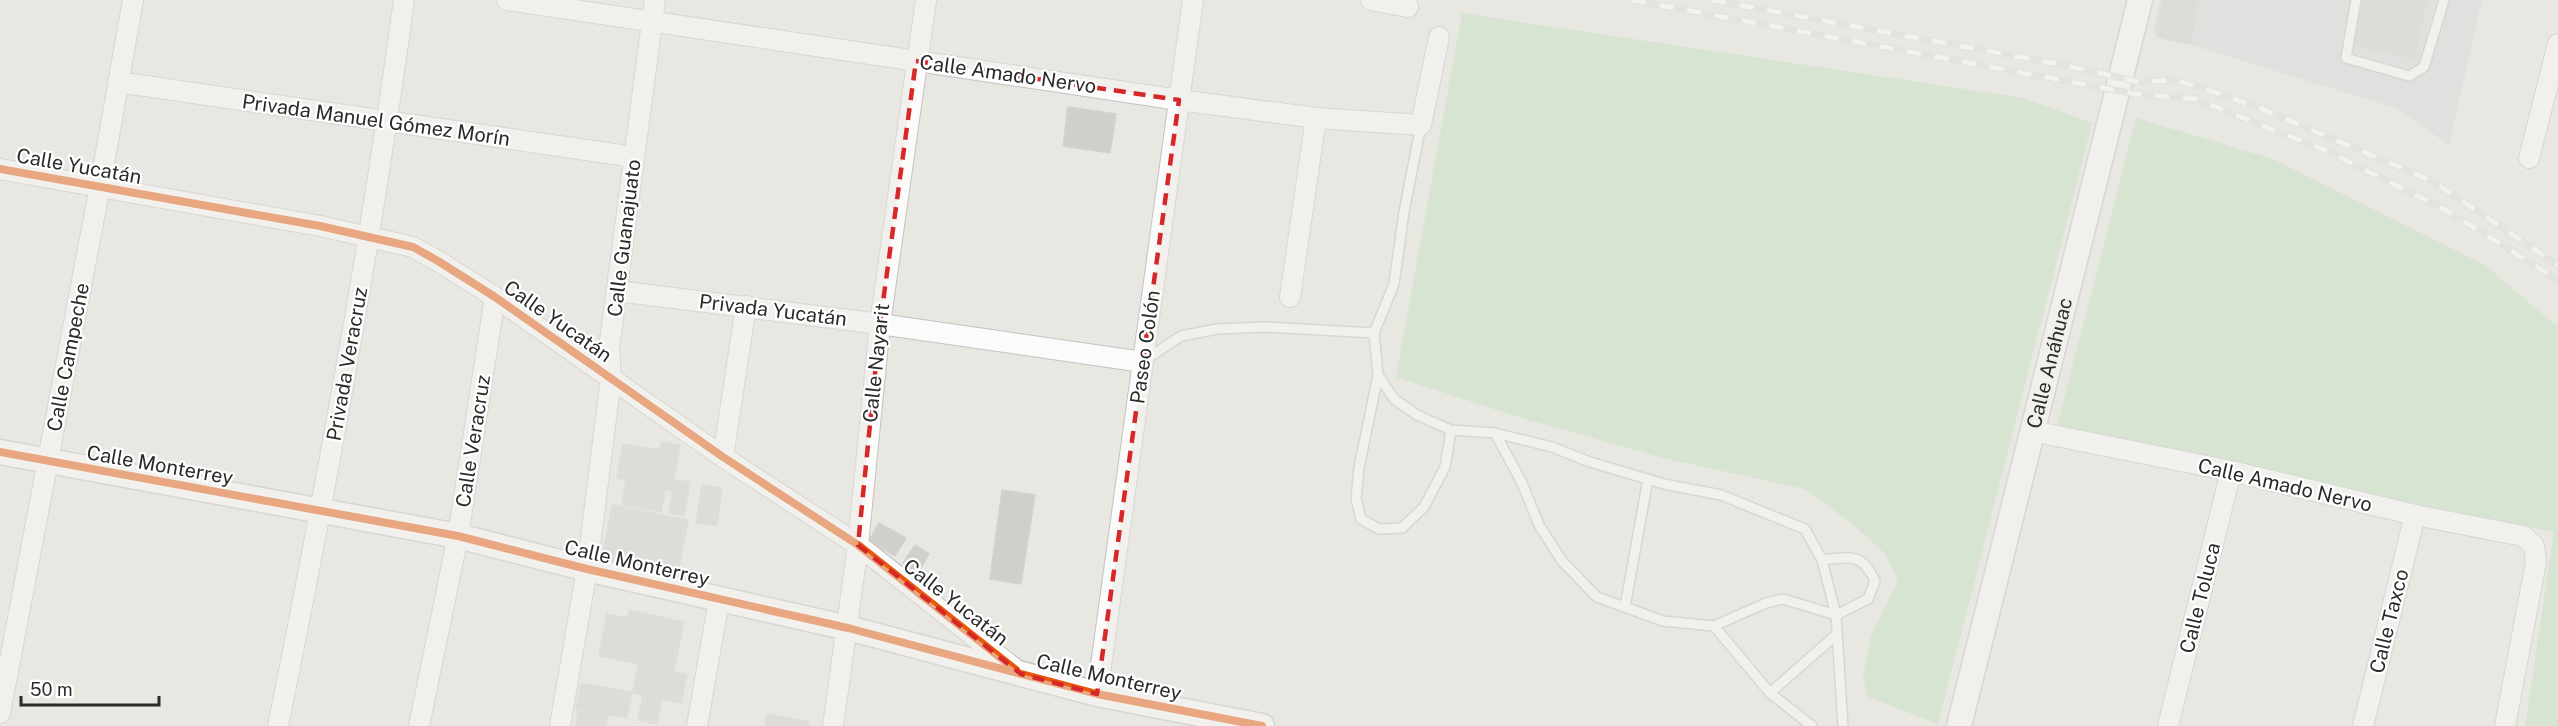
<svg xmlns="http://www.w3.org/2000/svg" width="2558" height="726" font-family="'Public Sans',sans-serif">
	<rect width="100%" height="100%" fill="#e8e7e2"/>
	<path fill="#dad8d9" d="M2160,0H2482L2449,145L2395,108L2153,33Z"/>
	<path fill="#c6e1bf" d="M1462,13L2024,98L2092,123L1938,724L1868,697L1863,675L1871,636L1898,581L1885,554L1849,521L1804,489L1663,458L1512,415L1396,377Z
		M2136,118L2273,159L2485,265L2558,327V726H2525L2554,532L2055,435Z"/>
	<path fill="#d0cfcb" stroke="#d3d2ce" stroke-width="1.5" d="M2163,0H2199L2190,44L2156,37Z
		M2363,0H2427L2414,59L2353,45Z
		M1068,107L1116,114L1110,153L1063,146Z
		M661,442L680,445L674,480L690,482L684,515L669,513L673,491L665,490L661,512L622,505L626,480L617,478L623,444L659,450Z
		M702,485L722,488L717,526L696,523Z
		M1002,490L1035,495L1021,584L990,579Z
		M612,505L688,520L678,574L602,560Z
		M879,523L906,538L895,556L869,541Z
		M915,545L929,554L918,573L903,563Z
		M629,610L684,622L674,671L599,656L607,614L627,618Z
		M638,664L687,674L681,703L662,699L657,724L638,720L643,695L633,693Z
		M581,683L632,692L627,718L576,709Z
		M578,711L607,716L606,726H576Z
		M767,714L809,722L808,726H765Z"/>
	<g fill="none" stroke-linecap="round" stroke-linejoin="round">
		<defs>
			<path id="service" d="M2356,0L2346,58L2409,76L2424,67L2444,0
				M1374,333L1378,375L1359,468L1356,499L1361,519L1379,529L1402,528L1424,507L1445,467L1451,430
				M1145,360L1181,336L1217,329L1266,327L1374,333L1394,284L1404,212L1421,125
				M1378,375L1394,399L1417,415L1451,430L1495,433L1522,483L1539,525L1562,561L1597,597L1663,621L1714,626L1770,693L1812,726
				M1495,433L1552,447L1590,462L1664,484L1721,495L1805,529L1822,560L1836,615L1843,726
				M1625,607L1648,479
				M1714,626L1766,603L1783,599L1836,615L1868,599L1875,581C1862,552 1850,557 1822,560
				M1770,693L1837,634"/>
			<path id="minor" d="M507,0L1179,100L1316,118L1421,125L1439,37
				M1371,0L1408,7
				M118,82L634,157
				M2529,158L2558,44
				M0,169L320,226L413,247L438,261L495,297L723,457L858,545L1019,672
				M617,291L880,324L1143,362
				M1290,297L1316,118
				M2032,431L2231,471L2415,515L2523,536L2534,546L2536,562L2505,726
				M723,457L746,306
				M1097,694L1193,0
				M0,713L100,186L133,0
				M278,726C327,485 371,244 404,0
				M419,726L458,536L495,297
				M560,726L587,569L611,378L609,348L655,0
				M697,726L719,600
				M833,726L858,545L880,324L926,0
				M2168,726L2231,471
				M2363,726L2415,515"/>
			<g id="tertiary">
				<path d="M0,452L458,536L587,569L848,628L1097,694L1262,726"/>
				<path id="s1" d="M1959,726L2140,0"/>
			</g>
		</defs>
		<use href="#service" stroke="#c2c2c1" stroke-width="12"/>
		<use href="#minor" stroke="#c2c2c1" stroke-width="22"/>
		<use href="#tertiary" stroke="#c2c2c1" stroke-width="27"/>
		<use href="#service" stroke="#fcfbfb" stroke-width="9"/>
		<use href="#minor" stroke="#fcfbfb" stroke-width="20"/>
		<use href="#tertiary" stroke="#fcfbfb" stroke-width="24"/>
		<defs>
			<path id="rail" d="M1632,0L2136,94L2196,99L2327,151L2444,209L2558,280
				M1712,0L2064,65L2139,82L2174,80L2199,87L2260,108L2432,181L2558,265"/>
		</defs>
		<use href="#rail" stroke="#dededf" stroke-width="7"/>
		<use href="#rail" stroke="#fff" stroke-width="4.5" stroke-dasharray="14" stroke-linecap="butt"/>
		<defs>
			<path id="cycleway" d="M0,169L320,226L413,247L438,261L495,297L723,457L858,545L1016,670
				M0,452L458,536L587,569L848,628L1097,694L1262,726"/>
		</defs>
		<use href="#cycleway" stroke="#fff" stroke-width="11"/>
		<use href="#cycleway" stroke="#e8590c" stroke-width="8"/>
	</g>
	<path d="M0 0H2558V726H0ZM916,61L1179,100L1097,694L1021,674L858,545L880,324Z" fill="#e8e7e2" fill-opacity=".55" fill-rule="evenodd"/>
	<path fill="none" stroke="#d62828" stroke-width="4.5" stroke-dasharray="12 8" stroke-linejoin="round" d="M916,61L1179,100L1097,694L1021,674L858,545L880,324Z"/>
	<g text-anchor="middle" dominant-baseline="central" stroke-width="4.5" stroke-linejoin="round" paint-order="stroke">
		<g font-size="20" fill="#2b2b2b" stroke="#fff">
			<text transform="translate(1008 74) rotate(8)">Calle Amado Nervo</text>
			<text transform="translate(376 120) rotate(8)">Privada Manuel Gómez Morín</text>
			<text transform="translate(79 166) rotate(10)">Calle Yucatán</text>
			<text transform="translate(624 238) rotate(-83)">Calle Guanajuato</text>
			<text transform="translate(773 310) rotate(7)">Privada Yucatán</text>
			<text transform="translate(558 321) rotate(35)">Calle Yucatán</text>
			<text transform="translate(1145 347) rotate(-82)">Paseo Colón</text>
			<text transform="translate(68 357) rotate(-79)">Calle Campeche</text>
			<text transform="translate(876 363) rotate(-84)">Calle Nayarit</text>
			<text stroke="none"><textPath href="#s1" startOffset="374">Calle Anáhuac</textPath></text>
			<text transform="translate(347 364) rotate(-80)">Privada Veracruz</text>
			<text transform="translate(473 441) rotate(-81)">Calle Veracruz</text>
			<text transform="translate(160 465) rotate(10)">Calle Monterrey</text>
			<text transform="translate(2285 485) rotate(13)">Calle Amado Nervo</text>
			<text transform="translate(637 563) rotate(13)">Calle Monterrey</text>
			<text transform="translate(2200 598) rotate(-76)">Calle Toluca</text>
			<text transform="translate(956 602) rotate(38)">Calle Yucatán</text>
			<text transform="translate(2389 621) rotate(-76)">Calle Taxco</text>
			<text transform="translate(1109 677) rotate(13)">Calle Monterrey</text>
		</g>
	</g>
	<path d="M21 696v9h138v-9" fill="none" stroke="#2b2b2b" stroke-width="3"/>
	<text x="30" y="696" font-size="18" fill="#2b2b2b" stroke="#ffffff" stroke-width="4.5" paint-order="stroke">50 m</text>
</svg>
